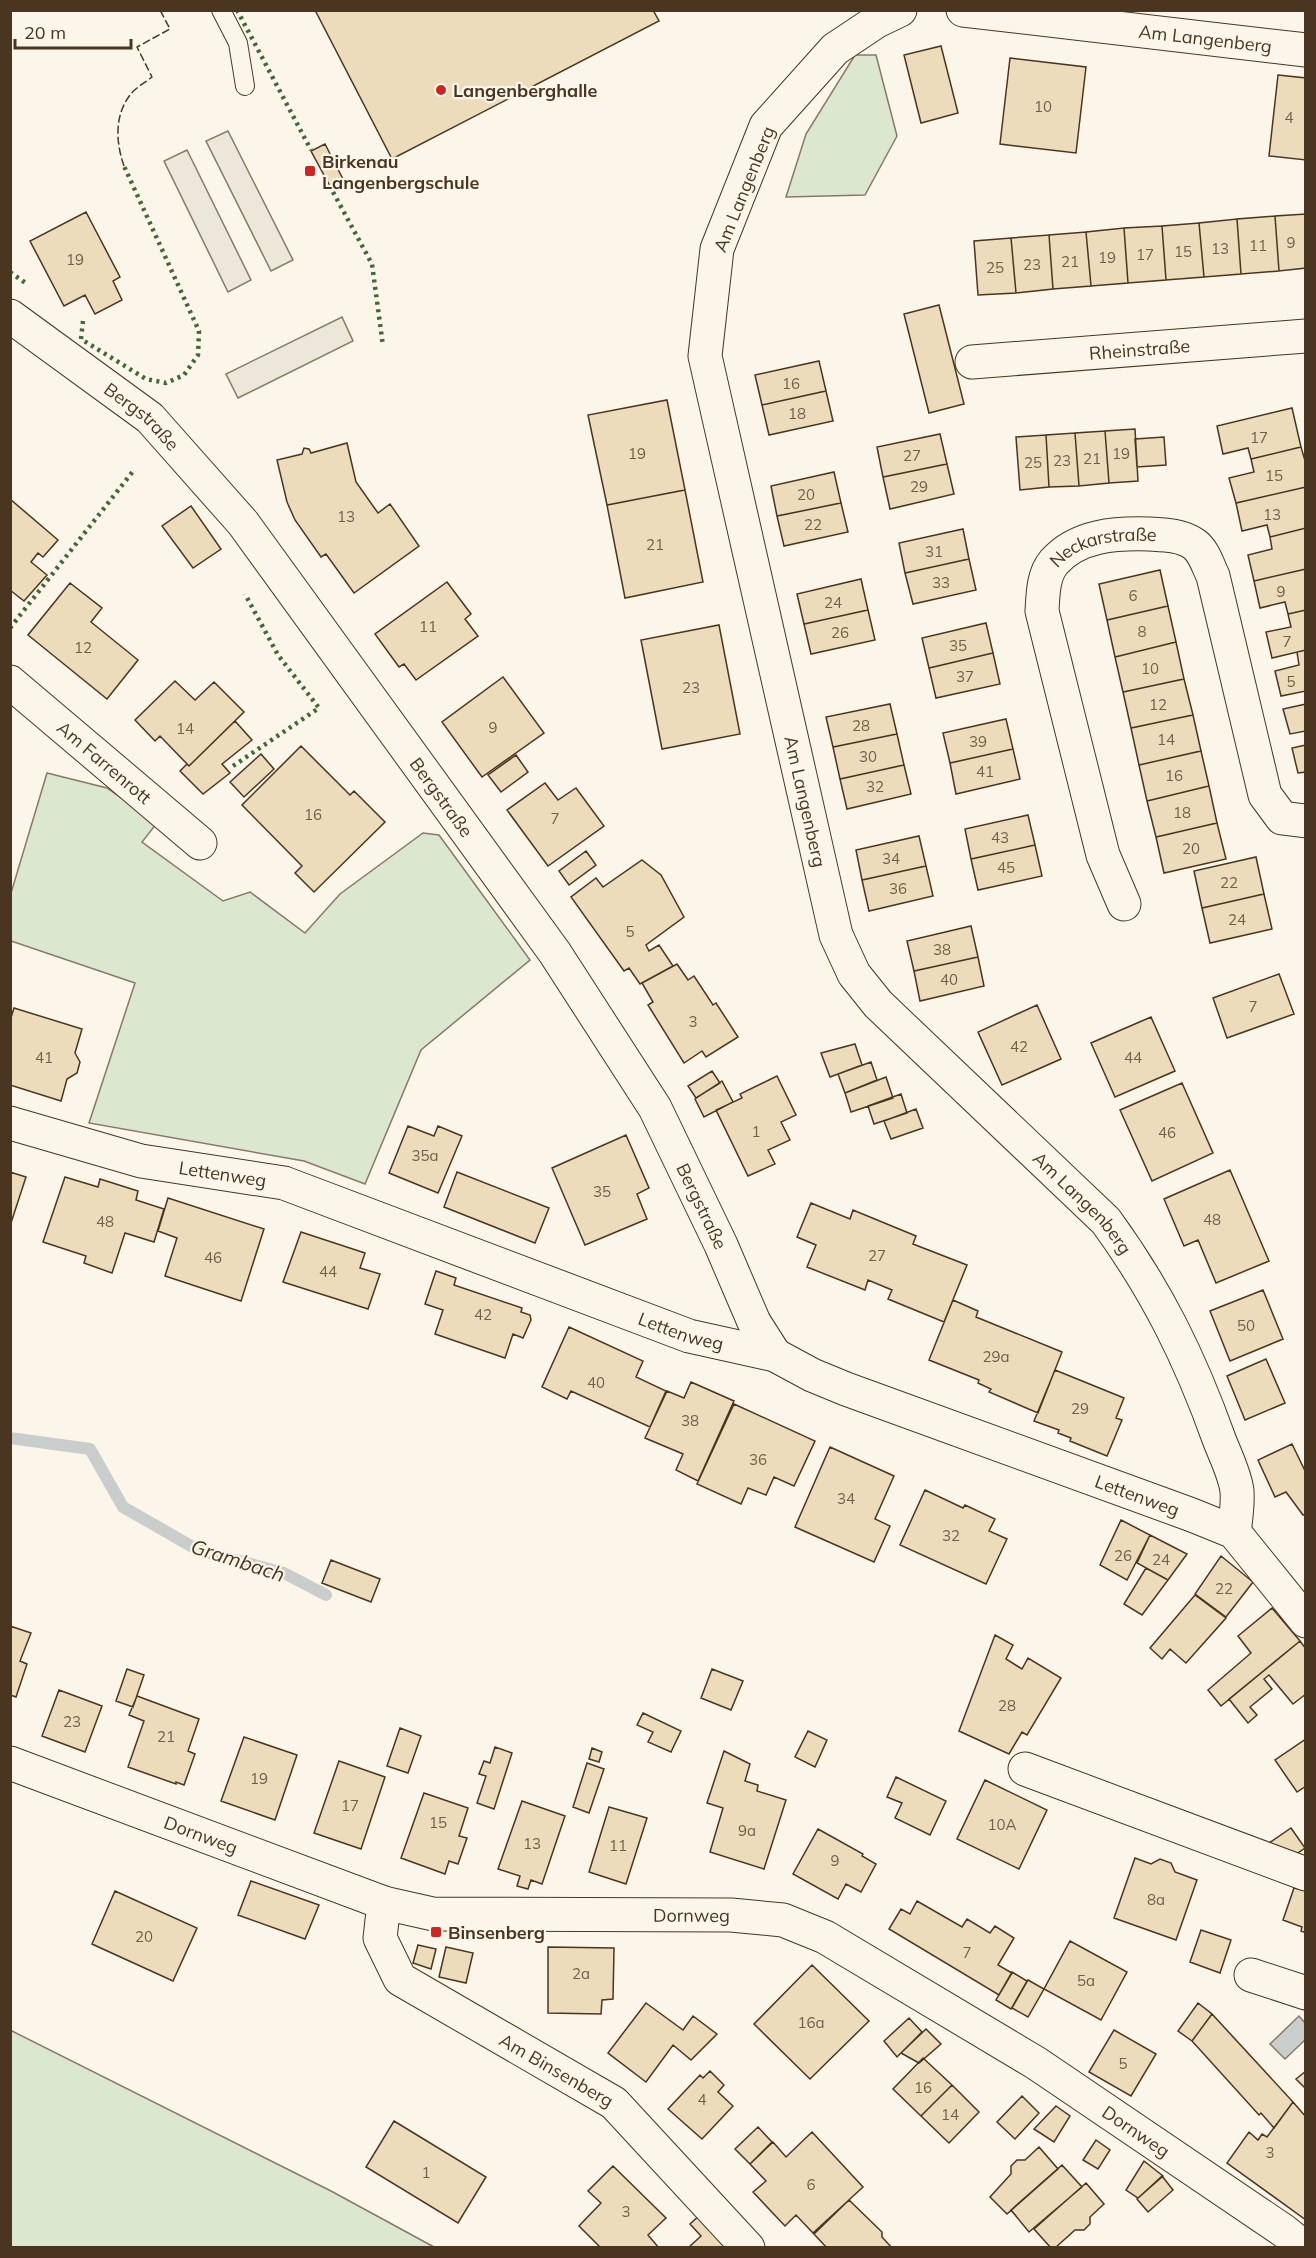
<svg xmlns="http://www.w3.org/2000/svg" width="1316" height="2258" font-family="Mulish,sans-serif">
	<rect width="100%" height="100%" fill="#fbf6e9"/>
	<path fill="#dce7d0" stroke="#887966" stroke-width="1.5" d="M855,55H876L897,136L865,195L786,197L806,134Z
		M47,773L107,788L157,823L142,842L223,901L250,892L305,933L340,894L423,833L439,835L530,960L421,1050L365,1184L304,1161L89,1123L135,983L11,941V893Z
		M10,2030L331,2191L434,2247H11Z"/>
	<path fill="#ede7d9" stroke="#887966" stroke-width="1.5" d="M228,131L293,260L271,271L206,141Z
		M187,150L251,280L228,292L164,161Z
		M342,317L353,341L238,398L226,374Z"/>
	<path fill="#c9cecd" stroke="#887966" stroke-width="1.5" d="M1299,2016L1305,2023V2040L1285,2059L1270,2044Z"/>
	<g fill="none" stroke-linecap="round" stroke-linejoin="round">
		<path stroke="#c9cecd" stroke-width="12" d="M10,1438L90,1449L123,1507L198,1550L284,1573L326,1595"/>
	</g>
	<path fill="#ecdcbc" stroke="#4a3520" stroke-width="1.5" d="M315,10H653L659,21L392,159Z
		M941,46L958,113L921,123L904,55Z
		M1010,58L1086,67L1076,153L1000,144Z
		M1278,75L1306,78V160L1269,156Z
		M325,144L345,183L332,190L311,151Z
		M86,212L120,277L113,281L122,300L95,314L85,295L64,306L30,241Z
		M1306,214V268L1279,271L1275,216Z
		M1275,216L1279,271L1241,274L1237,219Z
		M1237,219L1241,274L1204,277L1199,223Z
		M1199,223L1204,277L1166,280L1162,226Z
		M1162,226L1166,280L1128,283L1124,228Z
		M1124,228L1128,283L1091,286L1086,232Z
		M1086,232L1091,286L1053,289L1049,235Z
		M1049,235L1053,289L1016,293L1011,238Z
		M1011,238L1016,293L978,295L974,241Z
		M939,305L964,404L929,413L904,314Z
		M819,361L826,391L762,405L755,375Z
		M826,391L833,421L769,435L762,405Z
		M667,400L685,490L607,505L588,415Z
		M1292,408L1301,447L1251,459L1248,448L1223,454L1217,426Z
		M1135,429L1138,481L1109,483L1105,431Z
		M1105,431L1109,483L1079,486L1075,433Z
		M1075,433L1079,486L1049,487L1046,435Z
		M940,434L947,464L883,477L877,447Z
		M1046,435L1049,487L1020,490L1016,437Z
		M1164,437L1166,465L1137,467L1135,439Z
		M347,443L356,482L378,513L390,504L419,546L354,593L326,554L321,557L295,520L287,502L277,460L302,454L304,448L309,449L311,453Z
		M1301,447L1306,464V487L1236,503L1229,478L1254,472L1251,459Z
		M947,464L954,494L890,509L883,477Z
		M834,472L841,503L777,516L771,486Z
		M1306,487V528L1270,537L1267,525L1242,531L1236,503Z
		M685,490L703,582L625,598L607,505Z
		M10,499L58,540L43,557L38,553L31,562L47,575L24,601L10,590Z
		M841,503L848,532L784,546L777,516Z
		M191,506L221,549L193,568L162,526Z
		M1306,528V569L1254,581L1248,555L1272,549L1270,537Z
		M963,529L969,559L905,573L899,543Z
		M969,559L976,590L913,604L905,573Z
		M1306,569V610L1288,614L1285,602L1260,608L1254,581Z
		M1160,570L1168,606L1107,620L1099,584Z
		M861,579L868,610L804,624L797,594Z
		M447,582L471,614L465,619L478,636L416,680L404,664L399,667L375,634Z
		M70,583L102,608L91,622L138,660L107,699L28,635Z
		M1168,606L1176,642L1115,657L1107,620Z
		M868,610L875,640L811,654L804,624Z
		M1306,610V650L1272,658L1266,632L1291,627L1288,614Z
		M986,623L993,653L929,668L922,638Z
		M719,625L740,734L662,749L641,640Z
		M1176,642L1184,679L1123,692L1115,657Z
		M1306,650V691L1281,696L1275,671L1299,665L1297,652Z
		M993,653L1000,684L936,698L929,668Z
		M503,677L544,733L482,777L442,722Z
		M1184,679L1193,715L1131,728L1123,692Z
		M175,681L195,700L214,682L244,712L189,766L160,736L155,741L135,720Z
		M890,704L897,734L833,747L826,717Z
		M1306,704V731L1290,734L1283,709Z
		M1193,715L1201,751L1139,765L1131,728Z
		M1006,719L1013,749L950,763L943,733Z
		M235,721L252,740L222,764L230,773L203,794L180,771L187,764L189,766Z
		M897,734L904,765L840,779L833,747Z
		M1306,745V772L1298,773L1292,748Z
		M301,746L350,795L354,791L385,822L314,892L295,873L302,866L242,805Z
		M1013,749L1020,779L956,794L950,763Z
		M1201,751L1209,786L1147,801L1139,765Z
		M261,754L274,769L244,797L230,782Z
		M516,755L528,772L501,792L488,775Z
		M904,765L911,794L847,809L840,779Z
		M545,783L558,800L576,788L604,826L548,866L507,810Z
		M1209,786L1217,823L1156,837L1147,801Z
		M1028,815L1035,845L971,859L965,829Z
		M1217,823L1226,859L1164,873L1156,837Z
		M919,836L926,866L862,880L856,850Z
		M1035,845L1042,876L978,890L971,859Z
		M586,851L596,865L569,885L559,871Z
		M1256,857L1264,894L1202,908L1194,871Z
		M642,860L661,875L684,917L646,945L649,951L659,945L673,966L640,984L629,968L624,971L571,897L596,878L603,887Z
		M926,866L933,896L869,911L862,880Z
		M1264,894L1272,929L1210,943L1202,908Z
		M971,926L978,957L914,971L907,941Z
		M978,957L984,986L920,1001L914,971Z
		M677,964L688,980L694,976L713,1005L716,1003L738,1037L706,1057L702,1051L684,1063L648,1005L653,1002L642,983Z
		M1279,974L1294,1014L1227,1038L1213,998Z
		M1037,1005L1061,1059L1002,1085L978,1032Z
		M14,1008L82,1029L75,1053L80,1062L77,1073L67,1079L61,1101L10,1085V1021Z
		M1151,1017L1175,1071L1115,1097L1091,1043Z
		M855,1044L862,1065L830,1077L821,1053Z
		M871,1062L877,1080L845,1093L838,1074Z
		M712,1071L720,1083L696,1098L688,1086Z
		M777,1076L796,1115L781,1122L790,1140L768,1150L775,1164L748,1176L716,1110L742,1098L740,1094Z
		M886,1077L893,1098L851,1112L845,1093Z
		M722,1081L733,1102L704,1117L695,1099Z
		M1182,1083L1213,1153L1152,1181L1120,1110Z
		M901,1094L907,1113L874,1124L868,1106Z
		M916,1109L923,1128L891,1139L884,1121Z
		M408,1126L434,1136L438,1126L462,1136L438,1193L389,1173Z
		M626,1135L649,1188L637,1194L647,1219L585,1245L552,1168Z
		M1230,1170L1269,1261L1216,1283L1198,1240L1184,1246L1164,1199Z
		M10,1172L26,1177L10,1226Z
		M457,1172L549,1208L535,1243L444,1207Z
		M65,1177L98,1187L100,1179L138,1191L136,1200L164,1209L154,1242L125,1233L112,1273L84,1263L86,1256L43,1242Z
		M168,1198L264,1229L241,1301L165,1276L177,1238L158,1231Z
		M811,1203L850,1219L853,1210L916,1236L913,1244L967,1265L944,1322L888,1299L892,1290L868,1280L865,1290L807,1267L816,1245L797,1237Z
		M301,1232L365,1253L360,1268L380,1274L368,1309L283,1282Z
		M436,1271L456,1278L454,1285L522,1308L521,1312L530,1315L531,1320L523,1338L513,1334L505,1358L435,1334L443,1310L425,1304Z
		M1263,1290L1283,1339L1230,1361L1210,1311Z
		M953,1300L978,1311L976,1317L1062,1352L1038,1413L989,1392L991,1389L978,1383L979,1380L929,1360Z
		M569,1327L643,1361L636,1377L666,1391L650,1427L571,1391L567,1399L542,1387Z
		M1266,1359L1285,1403L1245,1420L1227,1376Z
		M1055,1370L1124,1398L1116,1418L1122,1420L1107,1456L1070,1441L1071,1438L1058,1433L1059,1430L1034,1421Z
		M691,1382L734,1401L698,1481L676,1470L683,1454L645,1438L667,1391L684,1398Z
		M734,1404L815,1441L794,1486L774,1477L766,1495L748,1488L741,1504L697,1484Z
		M1292,1444L1306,1473V1514L1303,1515L1286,1492L1275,1497L1258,1460Z
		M830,1447L894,1476L875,1519L890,1526L874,1562L795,1527Z
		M925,1490L963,1508L965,1505L995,1519L989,1531L1007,1539L986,1584L900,1545Z
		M1121,1520L1150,1535L1127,1580L1100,1565Z
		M1150,1535L1187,1554L1168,1580L1137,1563Z
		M1221,1556L1253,1582L1226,1617L1195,1594Z
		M331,1560L380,1579L371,1602L322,1583Z
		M1146,1568L1168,1580L1142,1615L1124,1604Z
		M1195,1595L1226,1618L1186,1663L1170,1649L1162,1659L1150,1648Z
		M1272,1608L1300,1641L1221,1706L1208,1690L1251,1653L1238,1636Z
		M10,1626L31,1633L20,1661L27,1664L16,1697L10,1695Z
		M995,1635L1013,1645L1006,1659L1022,1669L1028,1658L1061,1678L1027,1735L1022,1732L1009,1754L959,1731Z
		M1300,1641L1306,1649V1694L1293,1704L1269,1675L1264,1679L1272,1689L1250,1707L1257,1715L1248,1723L1229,1699Z
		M127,1669L144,1675L133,1707L116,1701Z
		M712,1669L743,1681L731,1710L701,1698Z
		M59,1690L102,1706L85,1752L42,1736Z
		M137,1696L199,1719L188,1751L195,1754L184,1785L176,1782V1784L128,1767L144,1721L129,1715Z
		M643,1713L681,1731L671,1752L648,1742L653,1732L637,1725Z
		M400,1728L421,1736L408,1773L387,1766Z
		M808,1731L827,1740L815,1767L795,1757Z
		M244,1737L297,1755L275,1820L221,1801Z
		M1306,1739V1786L1297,1792L1275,1760Z
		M495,1747L512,1753L494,1809L477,1803L486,1776L479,1774L484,1761L490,1763Z
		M592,1748L602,1752L599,1762L589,1759Z
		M724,1751L750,1764L745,1781L758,1785L757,1791L786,1800L764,1869L710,1852L723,1808L707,1803Z
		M339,1761L385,1777L361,1849L314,1833Z
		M587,1763L604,1769L589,1813L573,1807Z
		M896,1777L946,1801L930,1835L895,1818L902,1803L887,1797Z
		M985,1780L1047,1810L1019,1869L957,1839Z
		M424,1793L468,1808L459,1836L467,1838L458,1864L449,1861L445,1874L401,1858Z
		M522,1801L565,1816L542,1884L531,1880L528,1889L517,1886L520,1876L498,1869Z
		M609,1807L647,1818L626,1884L589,1872Z
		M1291,1828L1305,1848L1283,1863L1269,1843Z
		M818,1829L863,1854L862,1856L876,1864L861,1892L846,1884L838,1899L793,1874Z
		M1135,1858L1151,1864L1160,1859L1171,1863L1175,1872L1197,1880L1176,1940L1114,1918Z
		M251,1881L319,1905L305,1939L238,1915Z
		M1294,1888L1306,1891V1933L1301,1931L1302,1927L1283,1920Z
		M115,1891L197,1928L173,1981L92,1944Z
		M917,1901L962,1927L967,1919L990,1933L995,1926L1014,1938L998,1965L1012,1973L999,1995L889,1929L901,1909L910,1914Z
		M1201,1930L1231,1940L1220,1973L1190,1962Z
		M1070,1941L1127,1972L1101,2020L1044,1989Z
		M418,1945L436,1949L431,1969L413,1963Z
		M446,1947L473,1953L466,1983L439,1977Z
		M548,1947L614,1948L613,1999L602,2000L601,2014L548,2013Z
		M812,1965L869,2021L810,2079L754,2024Z
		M1012,1972L1027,1981L1011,2009L996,2000Z
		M1028,1980L1044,1989L1028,2017L1012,2008Z
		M646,2003L683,2030L693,2016L717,2034L691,2060L673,2045L646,2082L608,2053Z
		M1198,2003L1212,2014L1192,2041L1178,2031Z
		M1212,2014L1293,2102L1274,2128L1261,2113L1259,2115L1192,2041Z
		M909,2018L922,2032L897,2057L884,2041Z
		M926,2029L941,2044L919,2063L901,2053Z
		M1114,2030L1156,2054L1131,2096L1089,2072Z
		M923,2058L952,2085L921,2116L893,2089Z
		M710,2071L724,2085L718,2092L733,2106L702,2139L668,2109L700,2075L703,2078Z
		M1306,2071V2089L1296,2079Z
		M952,2085L979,2112L949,2143L921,2116Z
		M1022,2096L1039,2113L1015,2139L997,2122Z
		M1293,2102L1306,2117V2220L1227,2163L1249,2132L1258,2140L1262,2134L1267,2137Z
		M1056,2106L1070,2116L1054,2142L1034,2129Z
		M394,2121L486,2177L458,2223L366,2167Z
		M758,2127L772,2142L750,2164L735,2149Z
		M812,2132L863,2187L813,2233L796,2215L785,2226L753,2192L766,2181L750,2164L773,2142L786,2157Z
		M1096,2140L1110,2150L1098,2169L1083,2160Z
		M1039,2147L1058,2169L1007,2214L990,2197L1011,2174V2166L1017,2160H1025Z
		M1144,2161L1163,2176L1138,2198L1126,2190Z
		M1062,2165L1082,2187L1029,2232L1011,2210Z
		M613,2166L666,2218L648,2235L659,2248H601L579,2226L601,2203L588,2191Z
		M1162,2176L1173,2190L1148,2212L1137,2199Z
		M1086,2183L1104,2204L1090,2217V2224L1084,2230H1075L1055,2248H1051L1034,2229Z
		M849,2200L882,2232V2237L892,2248H827L814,2234Z
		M702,2213L733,2248H688L701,2236L690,2224Z"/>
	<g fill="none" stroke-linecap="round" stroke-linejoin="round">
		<defs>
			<path id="service" d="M221,10L238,43L245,86"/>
			<g id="minor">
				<path id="s1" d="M900,10L877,21L835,49L766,126L717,249L705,356L836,935L854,974L878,1004L1106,1221C1157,1291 1190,1358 1219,1439C1225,1455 1235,1474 1237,1491C1238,1505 1236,1518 1234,1532"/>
				<path id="s2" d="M963,10L1306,50"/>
				<path id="s3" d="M10,316L150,418L243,523L555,953L655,1108L721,1245L754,1322L775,1355"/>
				<path id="s4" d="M972,362L1306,336"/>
				<path id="s5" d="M10,682L200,843"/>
				<path id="s6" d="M1124,904L1103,855L1042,611C1043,594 1043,575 1054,562C1078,535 1116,533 1149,534C1165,535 1181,535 1194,544C1204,551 1208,566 1213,576L1265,795L1282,818L1306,821"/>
				<path id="s7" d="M10,1123L141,1161L284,1183L689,1336L775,1355L812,1375L846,1389L1192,1515L1234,1532L1306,1621"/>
				<path id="s8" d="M10,1763L384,1903L433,1914L731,1915L783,1920L825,1937L1036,2063L1284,2231L1305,2248"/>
				<path d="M1025,1769L1306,1874"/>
				<path id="s9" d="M384,1903L380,1938L400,1979L614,2103L748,2248"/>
				<path d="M1251,1975L1306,1993"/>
			</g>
		</defs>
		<use href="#service" stroke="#4a3520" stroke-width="20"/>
		<use href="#minor" stroke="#4a3520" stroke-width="35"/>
		<use href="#service" stroke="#fbf6e9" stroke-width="18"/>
		<use href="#minor" stroke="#fbf6e9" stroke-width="33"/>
		<path stroke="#436837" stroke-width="4.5" stroke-dasharray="3 4.5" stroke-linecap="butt" d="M237,10L311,150
			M333,192L372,264L383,346
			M10,272L27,284
			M83,321L81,339L146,379L166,383L184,375L198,355L199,331L124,166
			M10,628L134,470
			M233,766L319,708L278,655L245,594"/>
		<path stroke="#4a3520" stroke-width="1.5" stroke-dasharray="8 3" stroke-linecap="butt" d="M124,166C116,143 114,116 130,95C135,88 146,82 152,77L137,47L170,29L160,10"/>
	</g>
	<g fill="#c62828" stroke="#fbf6e9" stroke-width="2">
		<circle cx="441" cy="90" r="6"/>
		<rect x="304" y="165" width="12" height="12" rx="3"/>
		<rect x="430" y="1926" width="12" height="12" rx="3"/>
	</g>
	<g text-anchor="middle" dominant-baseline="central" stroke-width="4.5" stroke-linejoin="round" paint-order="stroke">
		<g font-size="15" fill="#725f47">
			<text x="1043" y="106">10</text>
			<text x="1289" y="117">4</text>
			<text x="1291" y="242">9</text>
			<text x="1258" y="245">11</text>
			<text x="1220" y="248">13</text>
			<text x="1183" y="251">15</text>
			<text x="1145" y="254">17</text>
			<text x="1107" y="257">19</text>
			<text x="75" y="259">19</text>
			<text x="1070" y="261">21</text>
			<text x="1032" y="264">23</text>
			<text x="995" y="267">25</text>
			<text x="791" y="383">16</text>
			<text x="797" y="413">18</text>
			<text x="1259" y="437">17</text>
			<text x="637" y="453">19</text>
			<text x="1121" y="453">19</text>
			<text x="912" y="455">27</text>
			<text x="1092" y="458">21</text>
			<text x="1062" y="460">23</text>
			<text x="1033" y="462">25</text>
			<text x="1274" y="475">15</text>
			<text x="919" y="486">29</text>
			<text x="806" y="494">20</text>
			<text x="1272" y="514">13</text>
			<text x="346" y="516">13</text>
			<text x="813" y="524">22</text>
			<text x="655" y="544">21</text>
			<text x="934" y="551">31</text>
			<text x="941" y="582">33</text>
			<text x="1281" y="591">9</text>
			<text x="1133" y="595">6</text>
			<text x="833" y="602">24</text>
			<text x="428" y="626">11</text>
			<text x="1142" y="631">8</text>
			<text x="840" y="632">26</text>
			<text x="1287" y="641">7</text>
			<text x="958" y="645">35</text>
			<text x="83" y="647">12</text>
			<text x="1150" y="668">10</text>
			<text x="965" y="676">37</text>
			<text x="1291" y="681">5</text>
			<text x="691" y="687">23</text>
			<text x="1158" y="704">12</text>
			<text x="861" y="725">28</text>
			<text x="493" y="727">9</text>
			<text x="185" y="728">14</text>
			<text x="1166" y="739">14</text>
			<text x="978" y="741">39</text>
			<text x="868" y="756">30</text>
			<text x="985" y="771">41</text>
			<text x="1174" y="775">16</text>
			<text x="875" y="786">32</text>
			<text x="1182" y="812">18</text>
			<text x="313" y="814">16</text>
			<text x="555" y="818">7</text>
			<text x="1000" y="837">43</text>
			<text x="1191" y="848">20</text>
			<text x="891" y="858">34</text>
			<text x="1006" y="867">45</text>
			<text x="1229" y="882">22</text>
			<text x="898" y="888">36</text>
			<text x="1237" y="919">24</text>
			<text x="630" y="931">5</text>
			<text x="942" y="949">38</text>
			<text x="949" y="979">40</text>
			<text x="1253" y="1006">7</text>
			<text x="693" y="1021">3</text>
			<text x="1019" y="1046">42</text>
			<text x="44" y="1057">41</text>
			<text x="1133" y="1057">44</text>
			<text x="756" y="1131">1</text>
			<text x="1167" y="1132">46</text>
			<text x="425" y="1155">35a</text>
			<text x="602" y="1191">35</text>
			<text x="1212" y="1219">48</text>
			<text x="105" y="1221">48</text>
			<text x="877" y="1255">27</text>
			<text x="213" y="1257">46</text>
			<text x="328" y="1271">44</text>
			<text x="483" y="1314">42</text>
			<text x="1246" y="1325">50</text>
			<text x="996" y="1356">29a</text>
			<text x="596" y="1382">40</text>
			<text x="1080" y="1408">29</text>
			<text x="690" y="1420">38</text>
			<text x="758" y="1459">36</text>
			<text x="846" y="1498">34</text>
			<text x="951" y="1535">32</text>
			<text x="1123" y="1555">26</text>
			<text x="1161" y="1559">24</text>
			<text x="1224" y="1588">22</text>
			<text x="1007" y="1705">28</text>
			<text x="72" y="1721">23</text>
			<text x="166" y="1736">21</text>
			<text x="259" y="1778">19</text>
			<text x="350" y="1805">17</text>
			<text x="438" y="1822">15</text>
			<text x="1002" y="1824">10A</text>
			<text x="747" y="1830">9a</text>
			<text x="532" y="1843">13</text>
			<text x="618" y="1845">11</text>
			<text x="835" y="1860">9</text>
			<text x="1156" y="1899">8a</text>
			<text x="144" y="1936">20</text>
			<text x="967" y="1952">7</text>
			<text x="581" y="1973">2a</text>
			<text x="1086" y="1980">5a</text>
			<text x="811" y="2022">16a</text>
			<text x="1123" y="2063">5</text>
			<text x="923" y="2087">16</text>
			<text x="702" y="2099">4</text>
			<text x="950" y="2114">14</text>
			<text x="1270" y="2152">3</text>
			<text x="426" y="2172">1</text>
			<text x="811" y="2184">6</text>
			<text x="626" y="2211">3</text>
		</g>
		<g font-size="18" fill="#4a3520" stroke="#fbf6e9">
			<text stroke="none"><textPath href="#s2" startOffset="244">Am Langenberg</textPath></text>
			<text transform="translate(744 189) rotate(-68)">Am Langenberg</text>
			<text stroke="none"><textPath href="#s4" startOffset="168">Rheinstraße</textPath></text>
			<text stroke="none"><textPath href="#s3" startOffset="166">Bergstraße</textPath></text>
			<text stroke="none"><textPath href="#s6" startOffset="410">Neckarstraße</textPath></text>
			<text stroke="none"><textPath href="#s5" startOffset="124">Am Farrenrott</textPath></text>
			<text stroke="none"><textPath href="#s3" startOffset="652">Bergstraße</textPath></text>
			<text stroke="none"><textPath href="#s1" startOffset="876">Am Langenberg</textPath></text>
			<text stroke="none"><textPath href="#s7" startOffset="219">Lettenweg</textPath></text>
			<text stroke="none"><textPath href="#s1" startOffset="1380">Am Langenberg</textPath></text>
			<text stroke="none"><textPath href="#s3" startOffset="1138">Bergstraße</textPath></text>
			<text stroke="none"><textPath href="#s7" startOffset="705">Lettenweg</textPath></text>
			<text stroke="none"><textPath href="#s7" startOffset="1191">Lettenweg</textPath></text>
			<text stroke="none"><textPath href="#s8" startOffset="204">Dornweg</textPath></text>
			<text stroke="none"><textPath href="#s8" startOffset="708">Dornweg</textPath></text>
			<text stroke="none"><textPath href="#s9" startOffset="262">Am Binsenberg</textPath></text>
			<text stroke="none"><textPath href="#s8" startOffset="1212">Dornweg</textPath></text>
		</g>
		<g font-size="18" font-weight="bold" fill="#4a3520" stroke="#fbf6e9" text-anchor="start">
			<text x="453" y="90">Langenberghalle</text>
			<text x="322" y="161">Birkenau<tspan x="322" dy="21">Langenbergschule</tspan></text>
			<text x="448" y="1932">Binsenberg</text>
		</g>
		<g font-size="20" font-style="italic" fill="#4a3520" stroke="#fbf6e9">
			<text transform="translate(238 1560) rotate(18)">Grambach</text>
		</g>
	</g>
	<rect width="1316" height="2258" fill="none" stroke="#4a3520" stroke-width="24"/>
	<path d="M15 39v9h116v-9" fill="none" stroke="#4a3520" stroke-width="3"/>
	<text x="24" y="39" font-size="18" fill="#4a3520" stroke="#fbf6e9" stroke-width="4.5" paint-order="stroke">20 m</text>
</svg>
